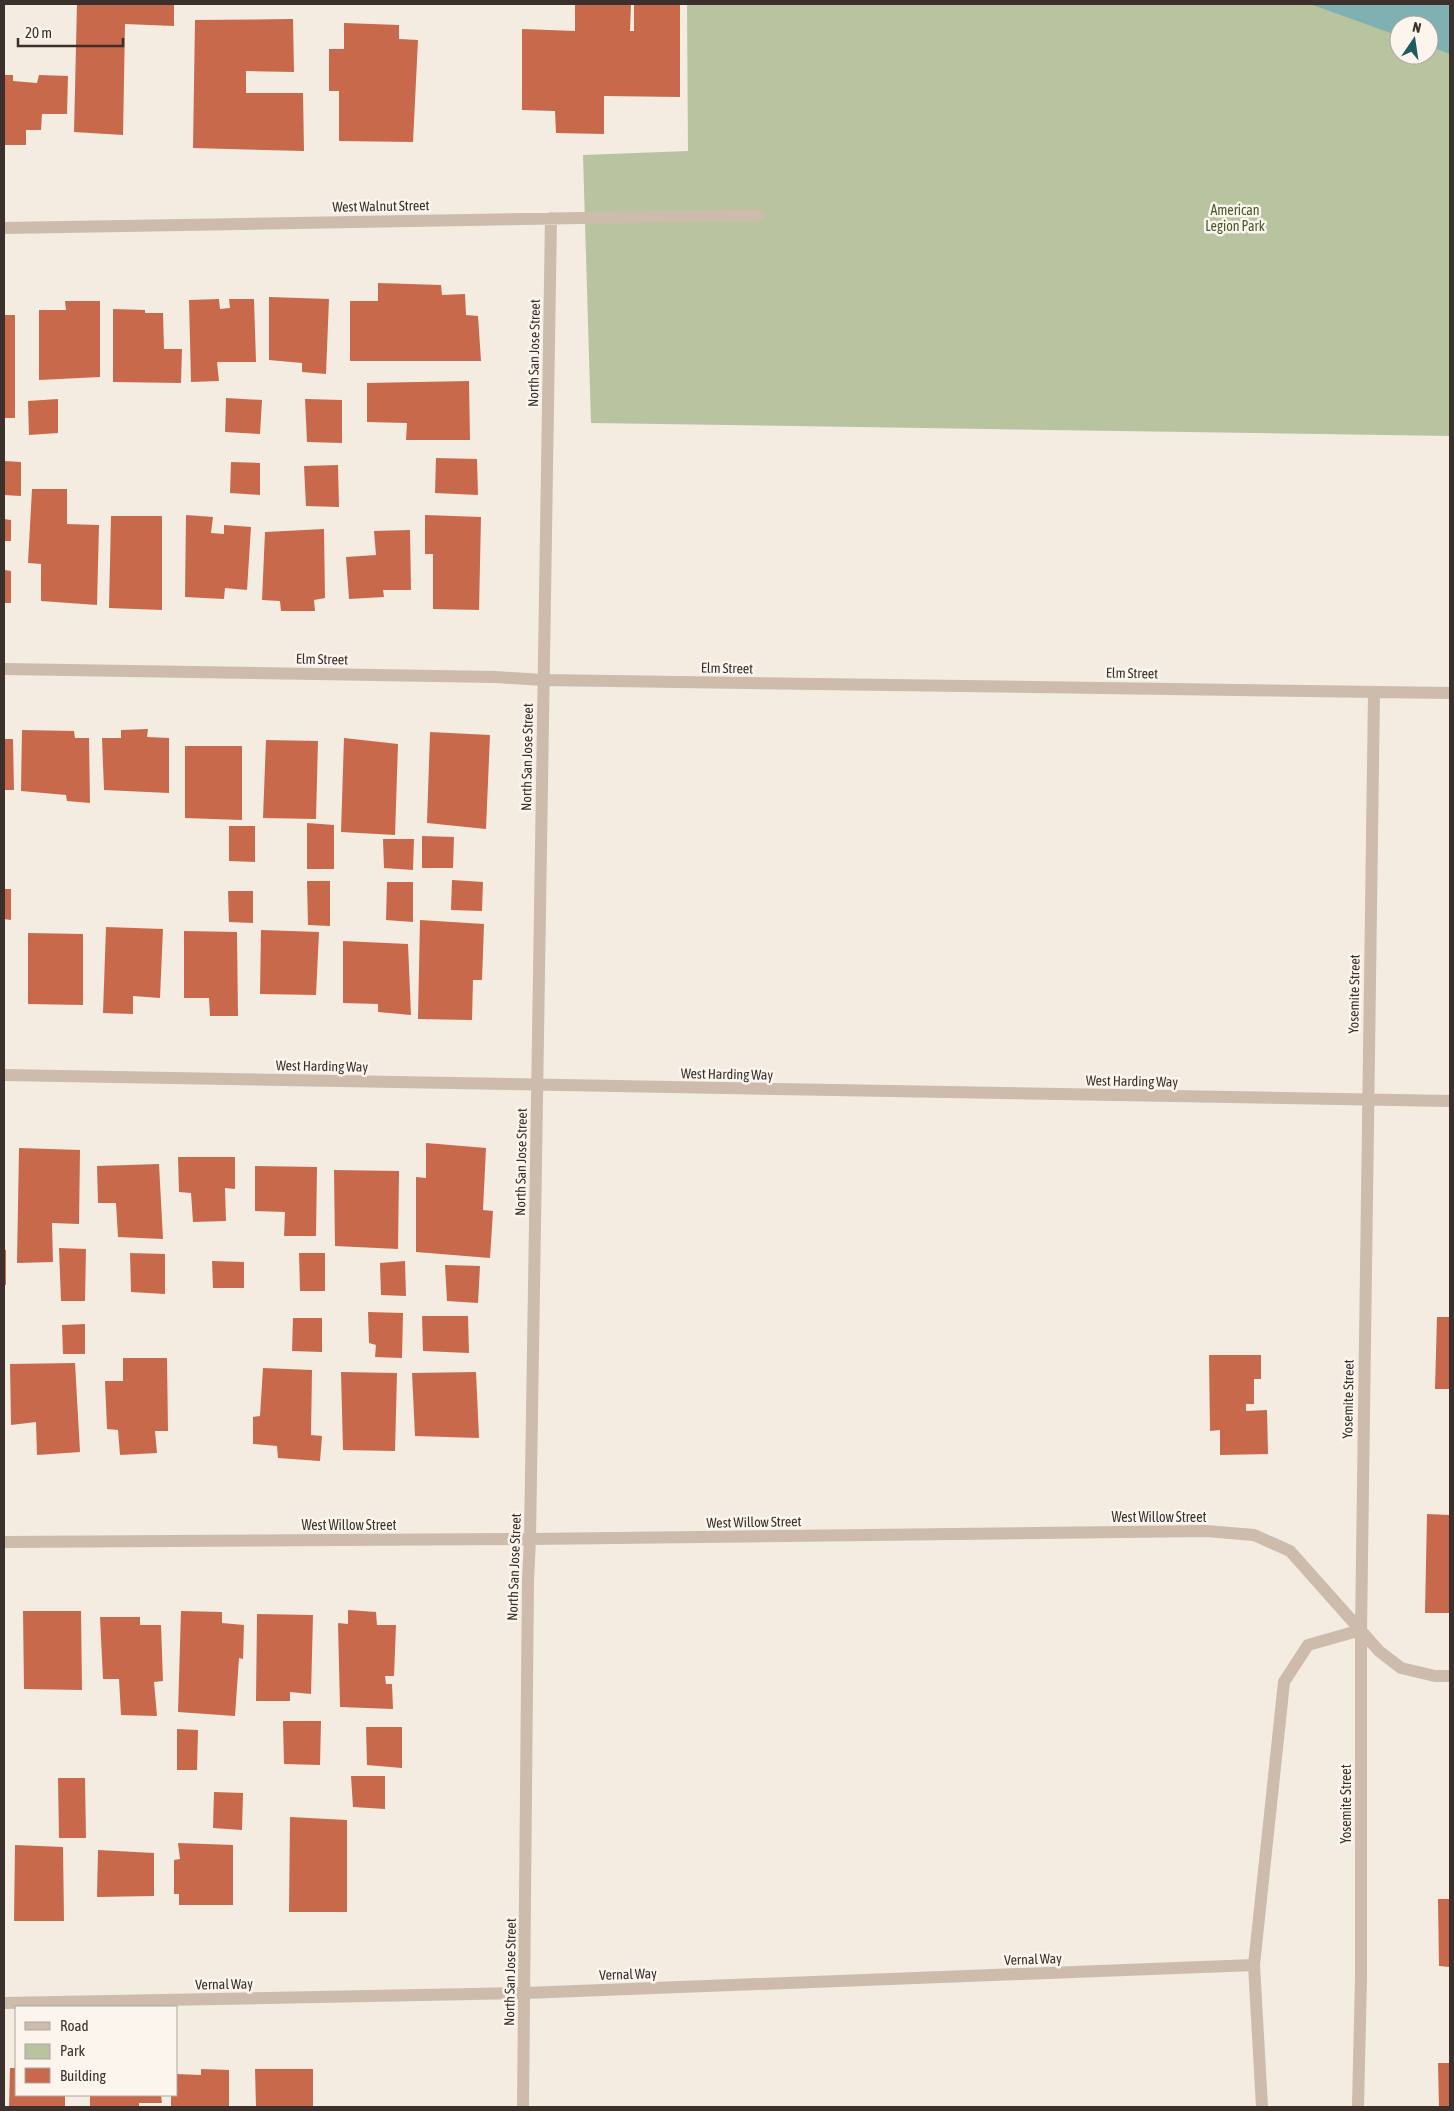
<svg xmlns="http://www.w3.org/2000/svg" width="1454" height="2111" font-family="'Asap Condensed',sans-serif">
	<rect width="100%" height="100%" fill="#f4ebe1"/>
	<path fill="#b8c4a0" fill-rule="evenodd" d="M687,4H1450V436L591,423L583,155L688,151ZM1399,25H1429V55H1399Z"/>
	<path fill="#7fb0b2" d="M1310,4H1450V54L1429,46V25H1399V36Z"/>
	<path fill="#c8694b" d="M77,4H174V26L125,24L123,135L74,132Z
		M575,4H631L630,31H634V4H680V97L604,96V134L556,133L555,111L522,110V29L575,31Z
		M293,19L294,72L246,71V93H303L304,151L193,148L195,20Z
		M344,23L399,25V39L418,40L413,142L339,141V91H329V49H344Z
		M4,75H13V81L37,83L39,75L68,76L67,114H42L41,130H26V145H4Z
		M378,283L441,285L442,295L465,294L466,315L478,316L481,361H350V301H378Z
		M269,297L329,299L326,374L302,372V363L269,360Z
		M219,299L220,309L230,308L229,299H254L256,362H217L219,381L191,382L189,300Z
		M65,301H100V377L39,380V310H66Z
		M113,309L145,310V313H163L164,349H182L181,383L113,382Z
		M4,315H15V418H4Z
		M469,381L470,440H406L407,423L367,422V383Z
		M226,398L262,400L260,434L225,432Z
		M58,399V433L29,435L28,401Z
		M305,399L342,400V443L307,442Z
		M436,458L477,459L478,495L435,493Z
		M4,461L21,462V496L4,495Z
		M231,462L260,463V495L230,493Z
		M338,465L339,507L306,506L304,466Z
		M32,489H67V524L99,525L97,605L41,601V564L28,563Z
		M186,515L213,517L211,533L224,534V525L251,527L247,590L225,588L224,599L185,597Z
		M425,515L481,517L479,610L433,609V554H425Z
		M111,516H162V610L109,608Z
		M4,519L11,520V541H4Z
		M324,529L325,598L314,600L315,611H281L280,601L262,600L265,532Z
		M410,530L411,590H383L384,597L349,599L346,557L376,555L374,531Z
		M4,570L11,571V603H4Z
		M148,729L147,737L169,738V793L104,790L102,738H121V730Z
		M22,730L74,731L75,738H89L90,803L67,801L66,795L21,791Z
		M430,732L490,735L486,829L427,823Z
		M344,738L398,744L395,835L341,832Z
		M4,739H13L14,790H4Z
		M266,740L318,741L316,819L263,818Z
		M185,746H242V820L185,818Z
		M307,823L334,825V869H307Z
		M229,826H255V862L229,861Z
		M422,836L454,837L453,868H422Z
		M383,839H414L413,870L384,868Z
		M452,880L483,882L482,911L451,910Z
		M307,881H330V926L308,925Z
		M387,882H413V922L386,920Z
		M4,889H11V920L4,919Z
		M228,891H253V923L229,922Z
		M420,920L484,924L482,980H473L472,1020L418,1019Z
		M106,927L163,929L160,998L133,996V1014L103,1013Z
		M261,930L319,932L316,995L260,994Z
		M184,931L237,932L238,1016H210L209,998H184Z
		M28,933L83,934V1005L28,1004Z
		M343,941L408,944L411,1015L378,1012V1004L343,1003Z
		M426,1143L486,1148L483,1210L493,1211L490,1258L416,1252V1177L426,1178Z
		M19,1148L80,1150L79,1224L52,1223L53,1262L17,1263Z
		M178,1157H235V1189L225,1188L226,1221L193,1222L191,1193L179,1192Z
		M159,1164L163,1239L118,1237L116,1203H98L97,1166Z
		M255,1166L317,1167L316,1236H284L285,1212L255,1211Z
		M334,1170L399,1171L398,1249L335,1246Z
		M59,1248L86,1249L85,1301H61Z
		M4,1250H6V1285H4Z
		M130,1253L165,1254V1294L131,1292Z
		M299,1253H325V1291H300Z
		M212,1261L244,1262V1288H213Z
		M405,1261L406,1296L381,1295L380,1263Z
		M445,1265L480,1266L478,1303L447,1301Z
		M368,1312L403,1313L402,1358L375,1357L376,1345L369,1343Z
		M422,1316H468L469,1353L423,1351Z
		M1437,1317H1450V1389H1435Z
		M293,1318H322V1352L292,1351Z
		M85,1324V1354H63L62,1325Z
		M1209,1355H1261V1379H1254V1404H1246V1411L1267,1410L1268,1454L1220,1455V1430L1210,1431Z
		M123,1358H167L168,1431H155L157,1453L120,1455L118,1430L107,1429L105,1381H123Z
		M75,1363L80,1452L37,1455L36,1422L11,1425L10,1364Z
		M263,1368L312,1370L311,1435L322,1436L320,1461L278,1458L277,1446L253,1444V1417L260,1416Z
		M341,1372L397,1373L395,1451L343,1450Z
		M476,1372L479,1438L415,1436L412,1373Z
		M1427,1514L1450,1515V1613H1425Z
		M348,1610L376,1612L377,1625H396L394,1676H385L386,1684H392L393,1709L340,1707L338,1623L348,1624Z
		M23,1611H81L82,1690L24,1689Z
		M181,1611L222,1612V1623L244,1625L243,1659L239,1658L235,1716L178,1712Z
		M257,1614L313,1615L311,1694L290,1692V1701H256Z
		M100,1617H140V1625H161L163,1681L154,1682L157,1716L121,1715L119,1679H103Z
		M283,1721H321L320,1765L284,1764Z
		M366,1727H402V1768L367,1765Z
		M177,1729L198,1730L197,1770H177Z
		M351,1776H385V1809L353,1807Z
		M58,1778H85L86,1838H59Z
		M214,1792L243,1793L242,1830L213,1828Z
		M290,1817L347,1820V1912H289Z
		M178,1843L233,1845V1905H179V1894H174V1860L180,1859Z
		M15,1845L63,1847L64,1921H14Z
		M98,1850L154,1853V1896L97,1897Z
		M1438,1899H1450V1967L1439,1966Z
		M1438,2063H1450V2107H1439Z
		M10,2068H16V2095H65V2107H9Z
		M201,2069L229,2070V2107H171V2095H176V2074L201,2075Z
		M255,2069H313V2107H256Z
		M90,2095H161L162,2103H139V2107H90Z"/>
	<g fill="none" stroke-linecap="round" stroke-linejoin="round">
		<path stroke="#cdbbac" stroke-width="12" d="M4,228L759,215
			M4,669L495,677L543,680L1450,693
			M4,1075L1450,1101
			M4,1542L530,1539L1206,1531L1254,1535L1290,1551L1379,1651L1401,1668L1435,1676H1450
			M1254,1965L1284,1682L1308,1645L1361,1630
			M4,2003L525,1993L1254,1965L1262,2107
			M523,2107L528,1580L530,1539L551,218
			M1358,2107L1361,1978V1630L1374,692"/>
	</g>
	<g text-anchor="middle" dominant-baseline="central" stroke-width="5" stroke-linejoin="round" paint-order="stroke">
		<g font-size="14" fill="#3b302b" stroke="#fbf5ee">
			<text transform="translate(381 206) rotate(-1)">West Walnut Street</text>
			<text transform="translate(534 353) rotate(-89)">North San Jose Street</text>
			<text transform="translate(322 659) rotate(1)">Elm Street</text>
			<text transform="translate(727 668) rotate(1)">Elm Street</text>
			<text transform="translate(1132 673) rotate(1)">Elm Street</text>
			<text transform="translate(527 757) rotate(-89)">North San Jose Street</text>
			<text transform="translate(1354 994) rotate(-89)">Yosemite Street</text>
			<text transform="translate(322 1066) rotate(1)">West Harding Way</text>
			<text transform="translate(727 1074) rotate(1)">West Harding Way</text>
			<text transform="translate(1132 1081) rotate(1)">West Harding Way</text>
			<text transform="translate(521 1162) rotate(-89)">North San Jose Street</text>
			<text transform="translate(1348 1399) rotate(-89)">Yosemite Street</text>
			<text x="1159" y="1517">West Willow Street</text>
			<text transform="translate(754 1522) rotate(-1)">West Willow Street</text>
			<text x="349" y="1525">West Willow Street</text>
			<text transform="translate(514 1567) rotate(-88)">North San Jose Street</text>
			<text transform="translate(1346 1804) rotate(-90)">Yosemite Street</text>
			<text transform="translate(1033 1959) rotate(-2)">Vernal Way</text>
			<text transform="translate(510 1972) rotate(-89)">North San Jose Street</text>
			<text transform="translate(628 1974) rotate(-2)">Vernal Way</text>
			<text transform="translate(224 1984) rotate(-1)">Vernal Way</text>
		</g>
		<g font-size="14" fill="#4a5a2e" stroke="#fbf5ee">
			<text x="1235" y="210">American<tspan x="1235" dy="16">Legion Park</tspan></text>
		</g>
	</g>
	<rect width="1454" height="2111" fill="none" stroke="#3b302b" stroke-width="10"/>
	<rect x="15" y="2006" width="162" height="90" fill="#fbf5ee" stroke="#aea6a0"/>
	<rect x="25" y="2022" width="25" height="8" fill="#cdbbac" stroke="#aea6a0"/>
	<text x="60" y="2031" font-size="15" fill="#3b302b">Road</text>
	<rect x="25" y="2044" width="25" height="15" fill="#b8c4a0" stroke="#aea6a0"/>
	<text x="60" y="2056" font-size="15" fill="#3b302b">Park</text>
	<rect x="25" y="2068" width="25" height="15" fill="#c8694b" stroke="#aea6a0"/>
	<text x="60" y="2081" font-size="15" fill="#3b302b">Building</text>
	<g transform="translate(1414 40) rotate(13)"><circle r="24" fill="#fbf5ee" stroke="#aea6a0"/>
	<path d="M0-4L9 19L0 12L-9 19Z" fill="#1f5a5e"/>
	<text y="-8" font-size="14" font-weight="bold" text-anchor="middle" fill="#3b302b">N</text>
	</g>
	<path d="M18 38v8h105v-8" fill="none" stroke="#3b302b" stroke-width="2.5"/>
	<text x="25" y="38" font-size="15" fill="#3b302b" stroke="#fbf5ee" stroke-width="4" paint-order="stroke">20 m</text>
</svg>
